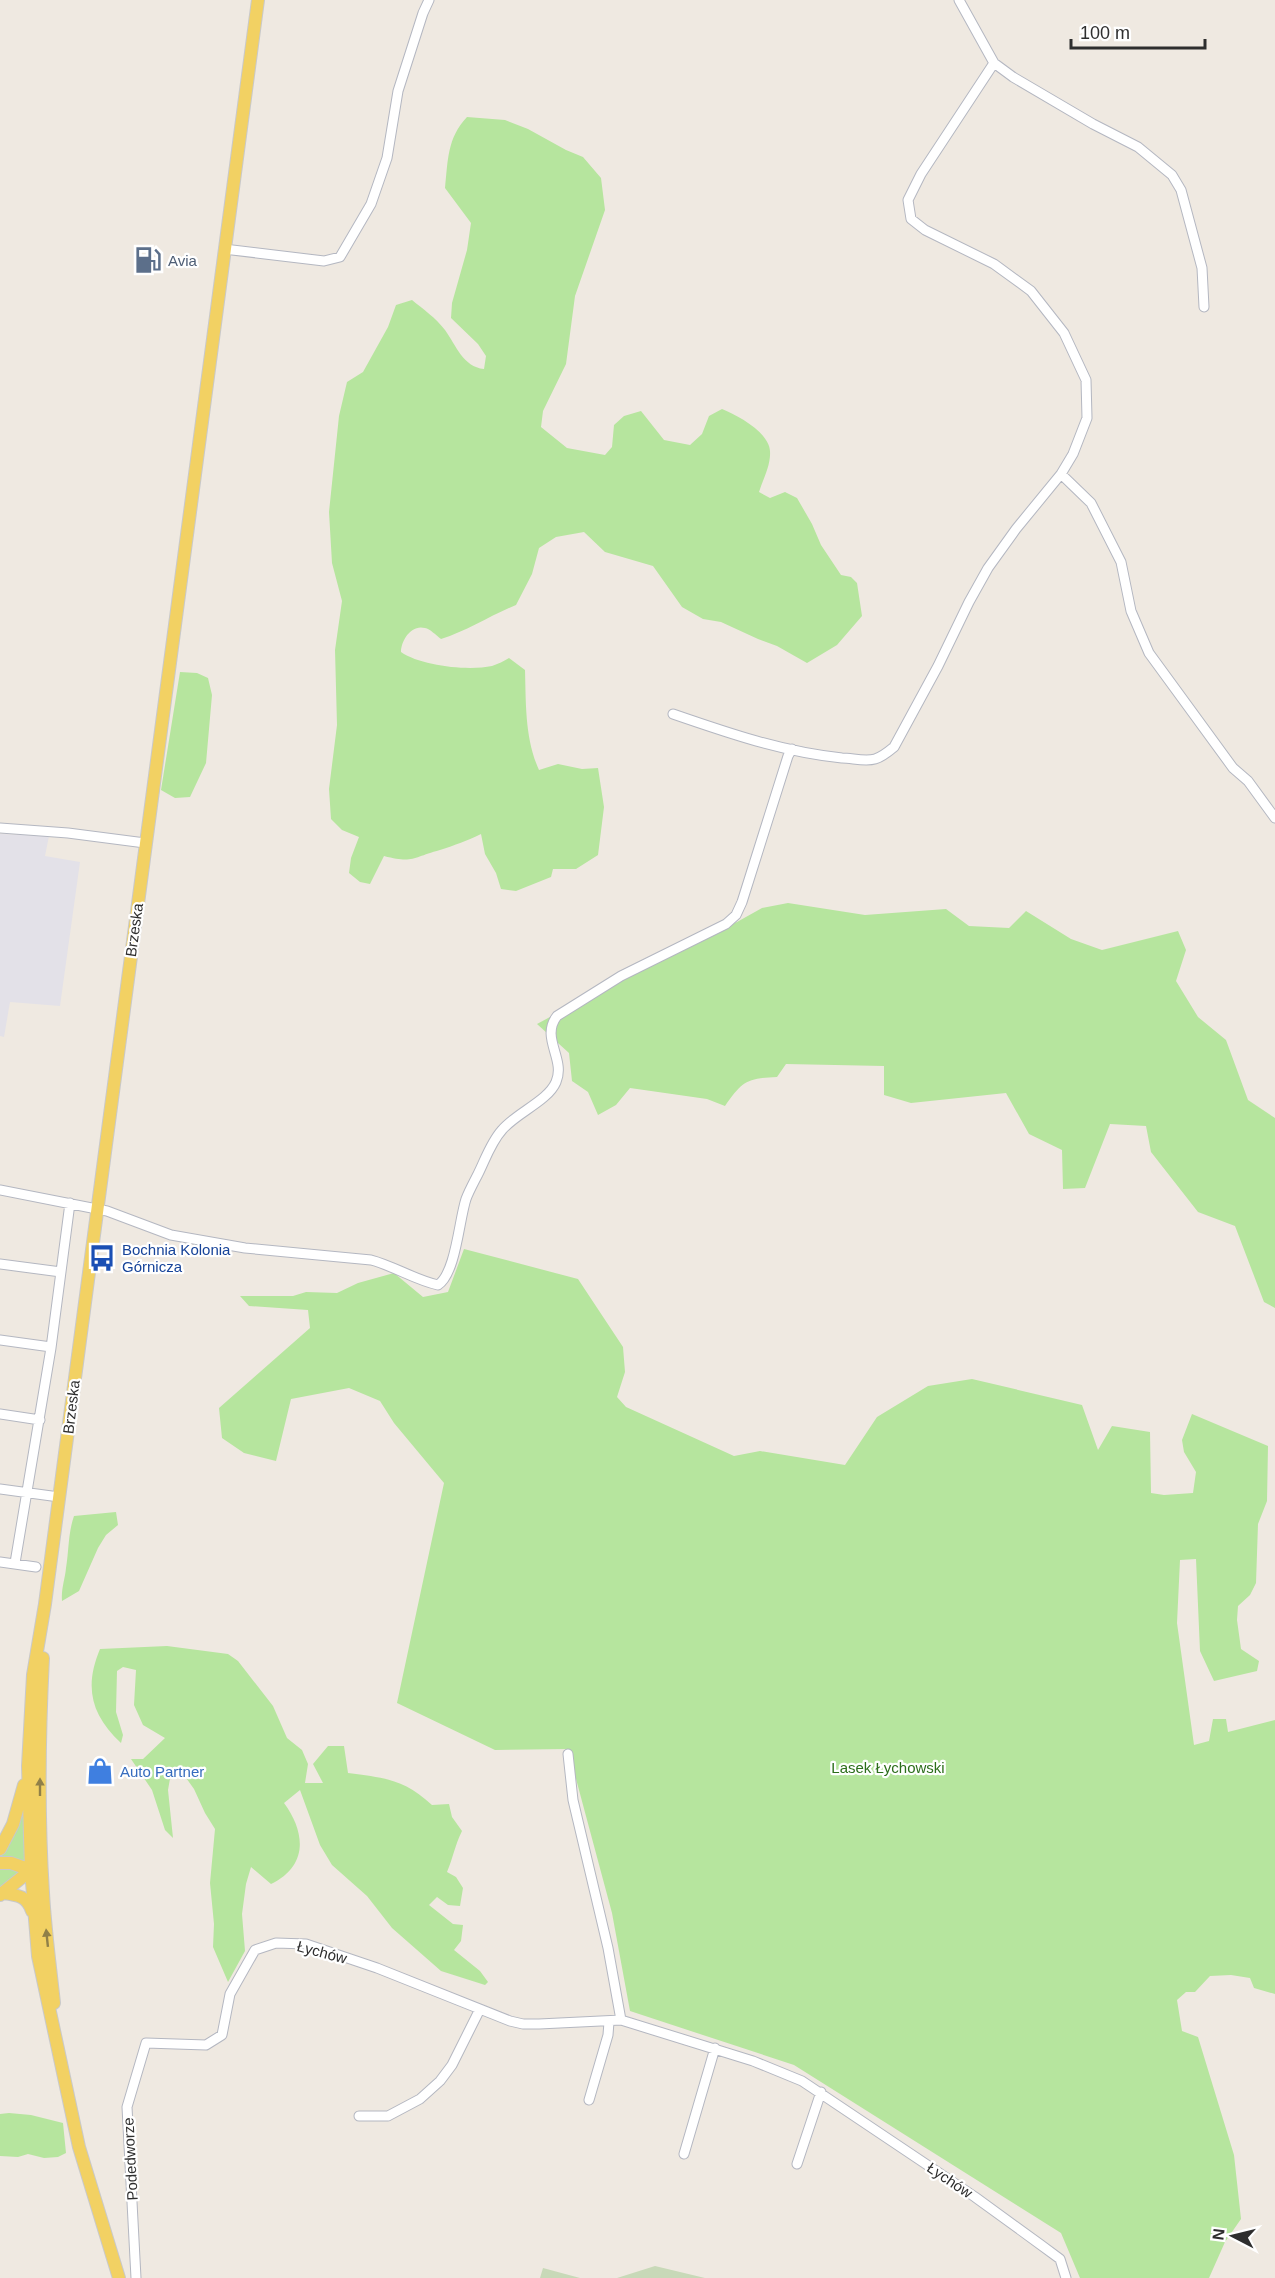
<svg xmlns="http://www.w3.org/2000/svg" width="1275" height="2278" font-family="Arial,sans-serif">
	<rect width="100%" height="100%" fill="#efe9e1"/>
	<path fill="#e3e1e8" d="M0,834L49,836L45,856L80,862L60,1006L10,1002L4,1037L0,1036Z"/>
	<path fill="#b6e59e" d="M467,117L505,120L528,129L566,150L583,157L601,178L605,210L575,296L566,364L543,411L541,427L567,448L605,455L612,447L614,425L624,416L641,411L664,440L690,445L702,434L709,416L722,409C737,415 769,432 770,451C771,465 763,479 759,492L770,498L785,492L797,498L812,524L821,545L841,575L851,577L857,583L862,616L837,645L807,663L777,646L758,639L721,622L703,619L682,607L653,566L605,552L584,532L556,537L539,548L532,574L516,605C491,615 467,631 441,639C436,635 430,629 425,628C411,624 401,641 401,652C421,666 468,671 492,666C498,664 504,661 509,658L525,670C526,705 525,739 539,770L558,764L582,769L598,768L604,807L598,855L576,869H553L551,877L516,891L501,889L496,873L485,854L481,834C467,841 455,845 440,850C413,857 414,864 384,856L370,884L360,882L349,873L351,858L359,837L342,830L331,819L329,789L337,725L335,650L342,601L332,563L329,512L339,416L347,382L363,372L388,327L396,305L412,300C423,309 436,318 445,330C456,345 463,367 484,369L486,356L478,344L451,318L452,303L467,250L471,223L445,188C448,161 447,138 467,117Z
		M180,672L197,673L208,678L212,695L206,763L190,797L175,798L161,790Z
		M788,903L865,915L946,909L969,926L1009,928L1026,911L1071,939L1102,950L1178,931L1186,950L1176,981L1198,1017L1226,1040L1248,1100L1275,1118V1308L1264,1302L1235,1226L1198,1212L1151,1152L1146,1126L1110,1124L1085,1188L1063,1189L1062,1150L1029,1134L1006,1093L911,1103L884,1095V1066L786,1064L777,1077C746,1078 742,1082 725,1106L707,1099L630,1088L616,1105L598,1115L588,1092L572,1081L569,1053L537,1024L676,949L737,922L762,908Z
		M464,1249L578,1279L623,1347L625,1372L617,1397L626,1407L734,1456L760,1451L845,1465L877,1417L928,1386L972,1379L1082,1405L1098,1450L1112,1426L1150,1432L1151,1493L1164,1495L1193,1493L1196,1472L1184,1452L1182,1440L1192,1414L1268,1446L1267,1501L1258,1524L1256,1583L1250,1595L1238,1606L1237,1620L1241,1649L1259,1661L1257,1671L1214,1681L1200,1651L1196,1559L1180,1560L1177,1623L1194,1745L1209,1741L1213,1719H1226L1228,1732L1275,1720V1994L1254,1988L1250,1978L1231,1975L1210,1976L1195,1992H1186L1177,2000L1182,2031L1198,2037L1234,2155L1241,2219L1225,2242L1209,2278H1080L1061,2233L794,2065L630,2011L612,1913L568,1749L495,1750L397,1703L444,1483L394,1423L380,1401L349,1388L291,1399L276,1461L244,1453L222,1438L219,1408L310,1328L308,1310L249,1306L240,1296H293L306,1292L337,1293L358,1283L394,1273L423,1297L448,1292Z
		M116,1512L118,1525L106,1535L98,1548L79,1591L62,1601C61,1589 65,1579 66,1568C69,1551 68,1533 74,1516Z
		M167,1646L228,1654L238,1661L273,1706L287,1738L302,1750L308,1764L305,1783H323L313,1764L328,1746H344L348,1773C385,1778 404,1779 432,1805L449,1804L452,1817L462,1831C455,1845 453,1858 447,1872L456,1877L463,1888L460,1906L448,1905L437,1897L429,1905L453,1924L463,1925L461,1941L454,1950L480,1971L488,1982L485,1985L441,1971L392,1928L367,1896L332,1865L320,1845L300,1790L284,1803C306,1833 308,1866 271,1884L251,1867L246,1884L242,1914L245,1951L228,1982L213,1947L214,1924L210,1883L215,1829L205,1813L194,1789L184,1775L171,1773L168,1790L173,1838L165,1830L152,1790L131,1759H143L165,1738L143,1725L134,1705L136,1670L123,1667L117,1671L116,1712L123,1735L121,1743C91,1715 84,1687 100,1649Z
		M24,1811L26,1862L0,1859Z
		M0,1868L23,1870L0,1888Z
		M9,2113L31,2115L63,2123L66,2153L58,2157L44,2158L28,2154L18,2157L0,2156V2114Z"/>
	<path fill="#c8d9b8" d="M655,2266L705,2278H617Z
		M543,2268L580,2278H540Z"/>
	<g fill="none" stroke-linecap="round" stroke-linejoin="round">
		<defs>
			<path id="minor" d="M959,0L994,63L1013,77L1093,124L1138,147L1172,175L1181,190L1202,268L1204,307
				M224,249L324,261L340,257L371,204L387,158L398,91L423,13L429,0
				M1061,474L1091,503L1121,562L1131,611L1149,653L1233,768L1248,781L1275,818
				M673,714C728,733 783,752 842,758C852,758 865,762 875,759C882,757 888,752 894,747L938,666L969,602L988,568L1016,529L1061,474L1073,454L1087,418L1086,380L1064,333L1031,291L994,264L925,230L911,219L908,200L921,174L994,63
				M0,828L68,833L145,843
				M0,1190L107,1211L171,1235L245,1248L371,1260C394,1266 415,1280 438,1285C456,1273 459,1220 466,1199C469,1191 474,1182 478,1174C485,1160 491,1142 502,1130C516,1113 548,1101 556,1082C566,1059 540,1038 557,1016L621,976L726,924L736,915L742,902L788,756L792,749
				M0,1264L61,1272
				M0,1340L51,1347
				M0,1414L40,1420
				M0,1489L59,1497
				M0,1562L36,1567
				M15,1563L51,1348L70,1203
				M568,1754L573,1800L608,1948L621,2020
				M589,2100L608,2035L609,2022
				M359,2116H388L420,2099L440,2081L452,2065L480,2009
				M684,2154L715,2048
				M797,2164L821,2092
				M136,2278L127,2107L146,2043L206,2045L222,2035L230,1994L255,1950L276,1943L306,1944L377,1968L510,2021L523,2024H539L621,2020L753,2061L802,2081L975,2197L1041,2245L1060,2259L1066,2278"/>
			<path id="major" d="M43,1658C39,1736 38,1814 43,1893C45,1929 50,1966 54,2003
				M0,1849L13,1824L24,1785
				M0,1863H11L31,1870
				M3,1893C18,1895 27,1896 32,1911
				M0,1895L31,1870L32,1866
				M119,2278L79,2147L38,1956L31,1870L28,1766L33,1675L45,1604L258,0"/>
		</defs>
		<use href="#minor" stroke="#b4b7c1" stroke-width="11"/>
		<use href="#major" stroke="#c9c9c9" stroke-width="14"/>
		<use href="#minor" stroke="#fff" stroke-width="9"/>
		<use href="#major" stroke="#f2d163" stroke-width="12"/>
	</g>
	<defs><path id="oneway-solid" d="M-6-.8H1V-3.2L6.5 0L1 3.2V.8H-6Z" transform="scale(1.5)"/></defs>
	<g fill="#908048">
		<use href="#oneway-solid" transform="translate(40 1787) rotate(-90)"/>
		<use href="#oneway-solid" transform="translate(47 1938) rotate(-96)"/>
	</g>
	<defs>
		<symbol id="fuel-bare" viewBox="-9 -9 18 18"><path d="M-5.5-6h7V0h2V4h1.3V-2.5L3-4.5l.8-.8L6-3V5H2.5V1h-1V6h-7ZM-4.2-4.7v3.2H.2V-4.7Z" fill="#5c6f8a" stroke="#fff" stroke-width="2.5" paint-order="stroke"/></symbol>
		<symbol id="bus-bare" viewBox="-9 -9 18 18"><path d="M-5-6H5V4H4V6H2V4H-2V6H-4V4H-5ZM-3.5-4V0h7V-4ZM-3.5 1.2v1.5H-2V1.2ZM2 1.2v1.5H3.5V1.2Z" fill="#1a4fb4" stroke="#fff" stroke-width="2.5" paint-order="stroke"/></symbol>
		<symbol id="shop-bare" viewBox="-9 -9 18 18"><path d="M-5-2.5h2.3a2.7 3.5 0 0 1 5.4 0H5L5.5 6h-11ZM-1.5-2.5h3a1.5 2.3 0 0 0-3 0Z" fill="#3f7fe0" stroke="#fff" stroke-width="2.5" paint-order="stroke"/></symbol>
	</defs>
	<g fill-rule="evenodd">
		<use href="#fuel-bare" x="129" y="241" width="38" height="38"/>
		<use href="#bus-bare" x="83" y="1239" width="38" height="38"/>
		<use href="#shop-bare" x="81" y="1752" width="38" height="38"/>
	</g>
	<g text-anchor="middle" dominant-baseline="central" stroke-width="4.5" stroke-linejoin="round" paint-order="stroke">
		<g font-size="15" fill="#4e5e75" stroke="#fff" text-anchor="start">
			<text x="168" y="260">Avia</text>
		</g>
		<g font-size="15" fill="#2e2e2e" stroke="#fff">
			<text transform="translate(134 930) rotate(-82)">Brzeska</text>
			<text transform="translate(71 1407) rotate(-83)">Brzeska</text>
			<text transform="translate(322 1952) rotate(15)">Łychów</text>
			<text transform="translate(130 2159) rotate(-93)">Podedworze</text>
			<text transform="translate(950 2180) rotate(34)">Łychów</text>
		</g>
		<g font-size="15" fill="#164399" stroke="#fff" text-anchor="start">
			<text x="122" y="1249">Bochnia Kolonia<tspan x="122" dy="17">Górnicza</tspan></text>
		</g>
		<g font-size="15" fill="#2c6e1b" stroke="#fff">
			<text x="888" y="1767">Lasek Łychowski</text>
		</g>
		<g font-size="15" fill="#366cbe" stroke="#fff" text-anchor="start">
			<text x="120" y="1771">Auto Partner</text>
		</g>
	</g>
	<g transform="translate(1233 2236) rotate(277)" stroke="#ffffff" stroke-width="4.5" paint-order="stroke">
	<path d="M0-4.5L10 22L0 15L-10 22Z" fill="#2e2e2e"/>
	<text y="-9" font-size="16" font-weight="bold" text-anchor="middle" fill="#2e2e2e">N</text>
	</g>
	<path d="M1071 39v9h134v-9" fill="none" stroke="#2e2e2e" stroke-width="3"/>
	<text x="1080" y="39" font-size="18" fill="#2e2e2e" stroke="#ffffff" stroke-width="4.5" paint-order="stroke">100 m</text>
</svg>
